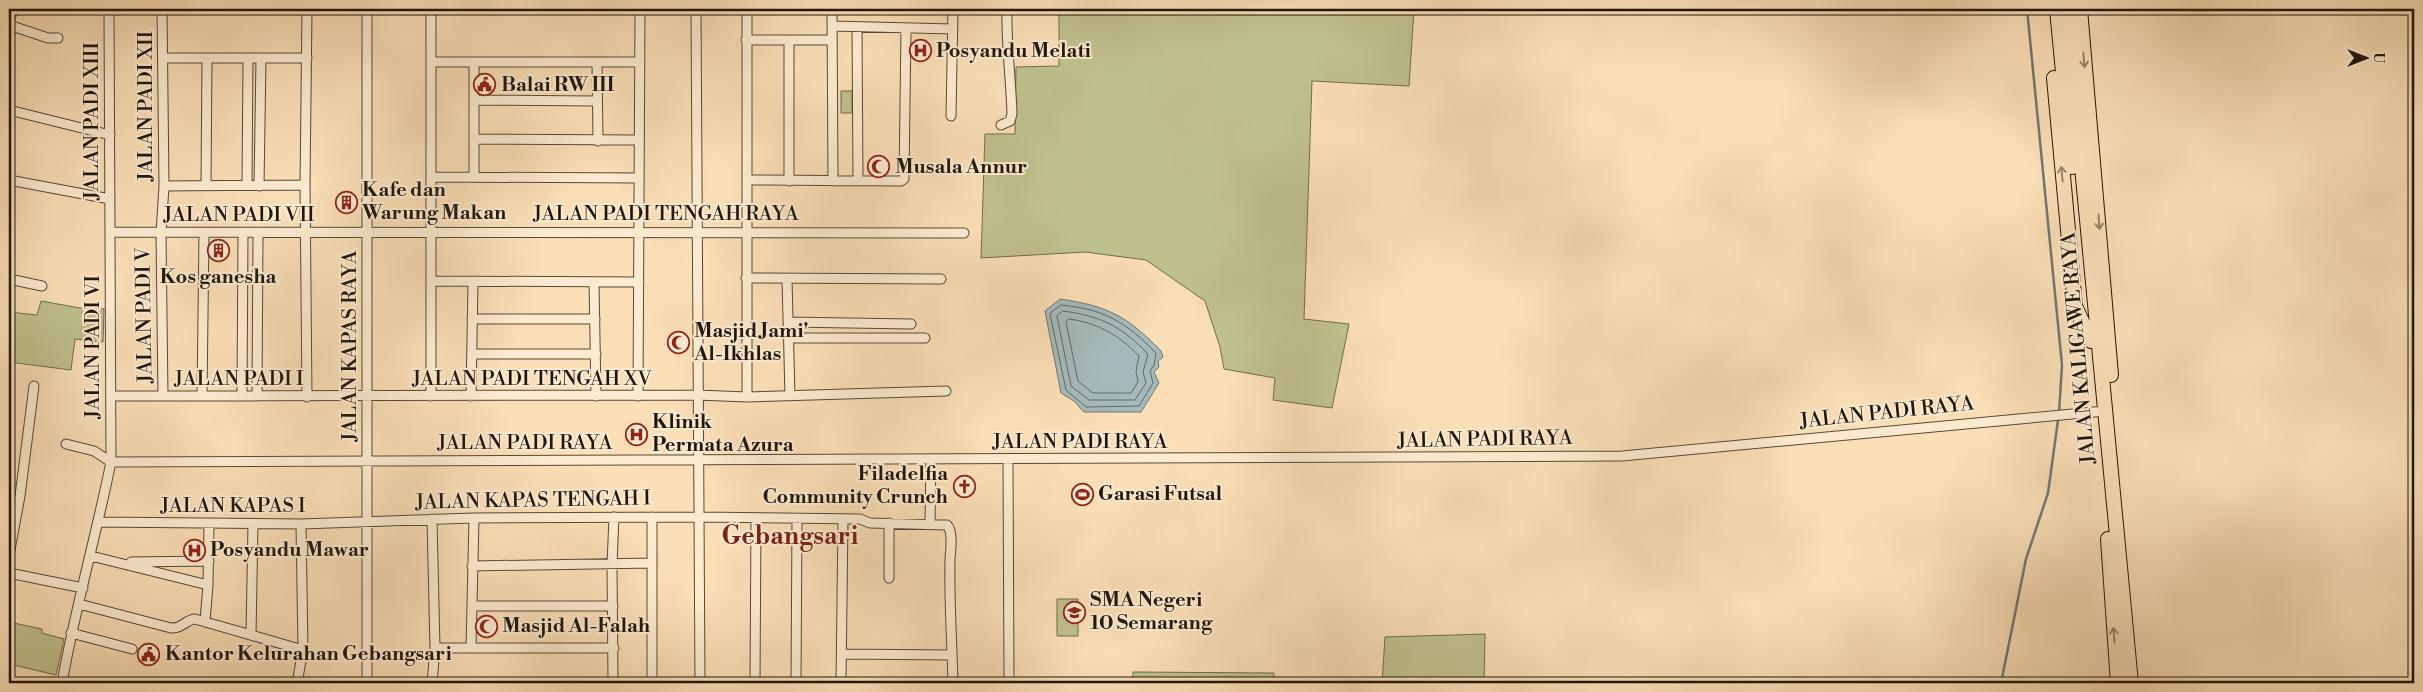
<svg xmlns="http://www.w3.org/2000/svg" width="2423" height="692" font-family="'Libre Bodoni',serif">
	<rect width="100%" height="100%" fill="#fadeb6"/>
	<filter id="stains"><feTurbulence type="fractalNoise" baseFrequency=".004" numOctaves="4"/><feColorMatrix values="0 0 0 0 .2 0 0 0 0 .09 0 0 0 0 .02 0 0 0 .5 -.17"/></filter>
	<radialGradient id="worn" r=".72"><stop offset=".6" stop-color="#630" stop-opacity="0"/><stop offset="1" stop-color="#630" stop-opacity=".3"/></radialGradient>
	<path fill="#bfc18d" stroke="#6f6c4d" d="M1059,9H1414L1409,86L1312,81L1304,319L1349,324L1332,408L1273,400L1275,378L1224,369L1220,347L1205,301L1146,260L1085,252L981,258L985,134H1015L1016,67L1059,66Z
		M841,91H852V113H841Z
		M41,301L80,308L104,309L103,342L75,339L71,370L9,362V312L37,315Z
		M1057,599H1078V636H1057Z
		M9,622L42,629V633L64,639L56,675L9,664Z
		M1485,634L1484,683H1382L1385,637Z
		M1133,672L1274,673V683H1133Z"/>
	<path fill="#a5b9ba" stroke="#6f7875" d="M1060,299C1108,306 1127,316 1161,351L1163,357L1158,361L1159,367L1154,372L1159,383L1141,412H1084L1074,401L1061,393L1045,311Z"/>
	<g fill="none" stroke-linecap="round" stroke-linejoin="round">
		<path stroke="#626864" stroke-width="1" d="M1061,305C1104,309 1126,322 1156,353L1154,365L1150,371L1153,383L1139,406L1086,407L1066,390L1050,314Z
			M1063,311C1101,316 1121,326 1148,354L1143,372L1146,383L1135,400H1089L1071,386L1057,316Z
			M1069,319C1098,323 1119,335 1139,356L1136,371L1138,382L1131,393H1093L1078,381L1066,322Z"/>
		<path stroke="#6f7875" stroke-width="2.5" d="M2001,683L2026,559L2048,493L2059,413L2062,365L2027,9"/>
		<defs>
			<path id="minor" d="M162,9L164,186L161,233L163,396
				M203,9H514
				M307,9L305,185L307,397
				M431,9V396
				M696,9L700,683
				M747,9V397
				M832,9L833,181
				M9,19L14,9
				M9,25L48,38H58
				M832,26L953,29
				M857,27L858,181
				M746,40H832
				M789,40V181
				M164,58H307
				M431,62H640
				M597,62L598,141
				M474,100L597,101
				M9,110L110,135
				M951,116L953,9
				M1001,125L1010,121L1012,114C1011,79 1006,44 1007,9
				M474,139L639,140
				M431,177L639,178
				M474,177V62
				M9,180L110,199
				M747,180L901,181L904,179L906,28
				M206,185L207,59
				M247,185L248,59
				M164,186L305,185
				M259,186L261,58
				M110,232L964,233
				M746,278L941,279
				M9,279L42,286
				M787,279L790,396
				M432,281L639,282
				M594,282L596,396
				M472,319H595
				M788,322L911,324
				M788,338H925
				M472,354H596
				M111,396L697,395L747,397L946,391
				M202,396L204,233
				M242,396L243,233
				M257,396L258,233
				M471,396L473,282
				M638,396L640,9
				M66,444L94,451L111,462
				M1008,460L1009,683
				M111,462L1622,456L2105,411
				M432,519L435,648L432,683
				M99,522L301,524L474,518L699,517L860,519L870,523L947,525C953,531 951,549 950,558C949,600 952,642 953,683
				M889,523V578
				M930,525L931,460
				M9,555L20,496L34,386
				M91,556L208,585
				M131,562L209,561
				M472,566L652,563
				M9,573L83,588
				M79,604L171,628C182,629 185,620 195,619L303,650
				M472,606H613
				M205,621L208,585L209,524
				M71,633L132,649
				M251,635L253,524
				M435,648H614
				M471,648L474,518
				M842,654L952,655
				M62,683C75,609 96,536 111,462L109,9
				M297,683L303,650L301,524
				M367,683V9
				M613,683L612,564L614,517
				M652,683V517
				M755,683L756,519
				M796,683L797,519
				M841,683L843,520"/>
			<path id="highway" d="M2057,9L2072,167
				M2067,9L2131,683
				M2080,9L2111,375
				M2054,78L2075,306L2091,341
				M2108,539L2118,683"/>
		</defs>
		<use href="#minor" stroke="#564937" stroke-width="11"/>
		<use href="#highway" stroke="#1f170d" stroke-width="16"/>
		<use href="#minor" stroke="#fcead0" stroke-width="9"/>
		<use href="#highway" stroke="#fadeb6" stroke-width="14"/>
	</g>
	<defs><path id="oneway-shaft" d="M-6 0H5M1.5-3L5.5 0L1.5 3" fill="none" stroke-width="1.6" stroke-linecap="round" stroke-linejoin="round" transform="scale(1.25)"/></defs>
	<g stroke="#97846a">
		<use href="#oneway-shaft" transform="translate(2084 60) rotate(85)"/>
		<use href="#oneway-shaft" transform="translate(2062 174) rotate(-95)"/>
		<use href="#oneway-shaft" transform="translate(2099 222) rotate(86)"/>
		<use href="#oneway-shaft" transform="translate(2114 635) rotate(-95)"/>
	</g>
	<defs>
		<symbol id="hospital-ring" viewBox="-11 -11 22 22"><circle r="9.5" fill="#fcead0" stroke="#8f2418" stroke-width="1.5"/><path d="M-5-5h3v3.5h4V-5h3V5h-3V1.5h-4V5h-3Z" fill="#8f2418"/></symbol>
		<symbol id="civic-ring" viewBox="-11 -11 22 22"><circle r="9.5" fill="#fcead0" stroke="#8f2418" stroke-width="1.5"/><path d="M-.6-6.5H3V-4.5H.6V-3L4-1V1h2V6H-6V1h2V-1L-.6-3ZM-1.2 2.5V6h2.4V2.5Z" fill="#8f2418"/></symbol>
		<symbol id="mosque-ring" viewBox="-11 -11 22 22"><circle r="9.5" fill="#fcead0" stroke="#8f2418" stroke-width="1.5"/><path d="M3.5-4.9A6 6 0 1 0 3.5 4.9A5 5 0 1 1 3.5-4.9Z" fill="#8f2418"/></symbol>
		<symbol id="building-ring" viewBox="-11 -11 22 22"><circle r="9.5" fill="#fcead0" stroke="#8f2418" stroke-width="1.5"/><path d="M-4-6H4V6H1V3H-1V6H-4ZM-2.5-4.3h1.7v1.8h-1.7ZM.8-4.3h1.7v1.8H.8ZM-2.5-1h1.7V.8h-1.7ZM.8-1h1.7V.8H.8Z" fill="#8f2418"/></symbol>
		<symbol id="church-ring" viewBox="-11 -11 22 22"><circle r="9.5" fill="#fcead0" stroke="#8f2418" stroke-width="1.5"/><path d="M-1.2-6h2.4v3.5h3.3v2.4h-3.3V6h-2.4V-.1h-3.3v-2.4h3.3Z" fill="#8f2418"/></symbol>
		<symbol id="stadium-ring" viewBox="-11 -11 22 22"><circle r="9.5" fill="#fcead0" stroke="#8f2418" stroke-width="1.5"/><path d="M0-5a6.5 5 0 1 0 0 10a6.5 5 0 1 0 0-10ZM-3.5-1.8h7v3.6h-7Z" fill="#8f2418"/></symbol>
		<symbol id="school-ring" viewBox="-11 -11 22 22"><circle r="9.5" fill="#fcead0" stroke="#8f2418" stroke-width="1.5"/><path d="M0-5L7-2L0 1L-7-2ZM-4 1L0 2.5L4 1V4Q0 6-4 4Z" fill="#8f2418"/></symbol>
	</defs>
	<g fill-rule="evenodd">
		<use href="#hospital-ring" x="908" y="38" width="25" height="25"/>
		<use href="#civic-ring" x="472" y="72" width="25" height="25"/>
		<use href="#mosque-ring" x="866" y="154" width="25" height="25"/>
		<use href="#building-ring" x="334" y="190" width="25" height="25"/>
		<use href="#building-ring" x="206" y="238" width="25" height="25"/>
		<use href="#mosque-ring" x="666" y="330" width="25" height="25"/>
		<use href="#hospital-ring" x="624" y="422" width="25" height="25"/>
		<use href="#church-ring" x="952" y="474" width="25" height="25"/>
		<use href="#stadium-ring" x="1070" y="482" width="25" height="25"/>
		<use href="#hospital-ring" x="182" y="538" width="25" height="25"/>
		<use href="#school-ring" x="1062" y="600" width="25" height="25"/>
		<use href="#mosque-ring" x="474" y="614" width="25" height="25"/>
		<use href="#civic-ring" x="136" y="642" width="25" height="25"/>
	</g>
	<g text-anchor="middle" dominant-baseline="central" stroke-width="4" stroke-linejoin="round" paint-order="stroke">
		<g font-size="20" font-weight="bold" fill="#1f170d" stroke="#fcead0" text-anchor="start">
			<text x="936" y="51">Posyandu Melati</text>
			<text x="501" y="85">Balai RW III</text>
			<text x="895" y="167">Musala Annur</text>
			<text x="362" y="190">Kafe dan<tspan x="362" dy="23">Warung Makan</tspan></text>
			<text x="218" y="277" text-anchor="middle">Kos ganesha</text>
			<text x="694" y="331">Masjid Jami'<tspan x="694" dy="23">Al-Ikhlas</tspan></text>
			<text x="652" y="422">Klinik<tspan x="652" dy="23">Permata Azura</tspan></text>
			<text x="948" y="474" text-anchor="end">Filadelfia<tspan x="948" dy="23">Community Crunch</tspan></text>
			<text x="1098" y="494">Garasi Futsal</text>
			<text x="210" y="550">Posyandu Mawar</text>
			<text x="1090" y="600">SMA Negeri<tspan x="1090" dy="23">10 Semarang</tspan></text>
			<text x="502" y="626">Masjid Al-Falah</text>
			<text x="165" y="654">Kantor Kelurahan Gebangsari</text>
		</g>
		<g font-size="20" fill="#1f170d" stroke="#fcead0">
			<text transform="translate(146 106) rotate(-90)">JALAN PADI XII</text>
			<text transform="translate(92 121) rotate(-90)">JALAN PADI XIII</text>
			<text x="666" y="214">JALAN PADI TENGAH RAYA</text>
			<text x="239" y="215">JALAN PADI VII</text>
			<text transform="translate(145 315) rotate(-91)">JALAN PADI V</text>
			<text transform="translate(350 346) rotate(-90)">JALAN KAPAS RAYA</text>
			<text transform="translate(93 347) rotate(-90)">JALAN PADI VI</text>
			<text transform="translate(2079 348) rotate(-95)">JALAN KALIGAWE RAYA</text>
			<text x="239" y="379">JALAN PADI I</text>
			<text x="532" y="379">JALAN PADI TENGAH XV</text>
			<text transform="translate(1887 413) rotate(-6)">JALAN PADI RAYA</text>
			<text transform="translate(1485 440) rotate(-1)">JALAN PADI RAYA</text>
			<text x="1080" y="442">JALAN PADI RAYA</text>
			<text x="525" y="443">JALAN PADI RAYA</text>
			<text transform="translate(533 501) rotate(-1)">JALAN KAPAS TENGAH I</text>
			<text x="233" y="506">JALAN KAPAS I</text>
		</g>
		<g font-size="25" font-weight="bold" fill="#7a1f14" stroke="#fcead0">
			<text x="790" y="536">Gebangsari</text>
		</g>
	</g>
	<rect width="2423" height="692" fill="none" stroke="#fadeb6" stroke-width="30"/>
	<rect x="10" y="10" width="2403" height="672" fill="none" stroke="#1f170d" stroke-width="2.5"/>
	<rect x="15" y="15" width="2393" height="662" fill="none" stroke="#1f170d"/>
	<g transform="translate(2366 58) rotate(90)" stroke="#fcead0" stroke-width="4" paint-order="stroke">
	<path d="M0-4L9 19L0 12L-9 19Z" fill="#1f170d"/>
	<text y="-8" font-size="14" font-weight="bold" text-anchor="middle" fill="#1f170d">U</text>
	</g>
	<rect width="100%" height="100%" filter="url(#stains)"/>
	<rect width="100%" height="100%" fill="url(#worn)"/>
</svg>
